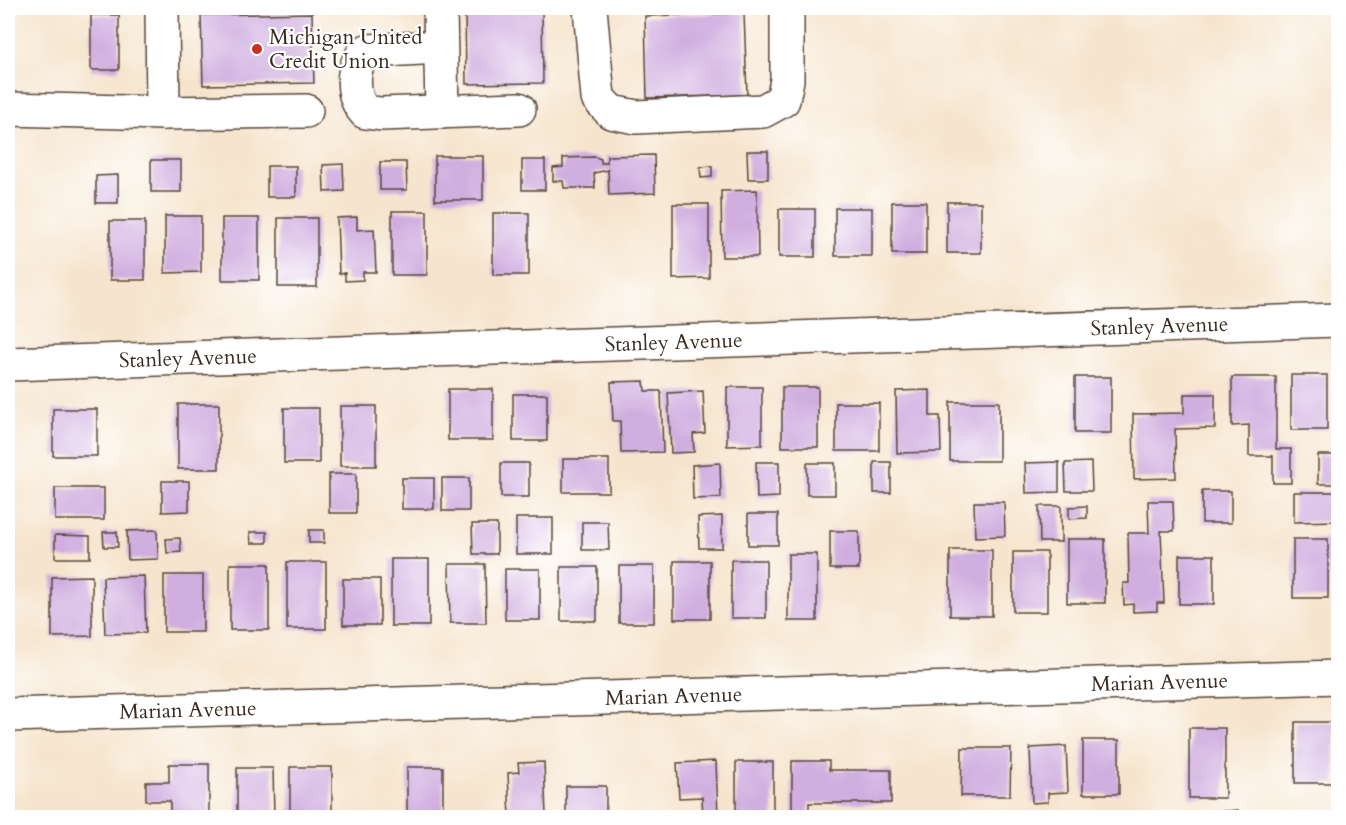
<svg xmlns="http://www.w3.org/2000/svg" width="1346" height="825" font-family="Cardo,serif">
	<rect width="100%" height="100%" fill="#fff"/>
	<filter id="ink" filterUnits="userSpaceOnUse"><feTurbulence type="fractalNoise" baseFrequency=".0167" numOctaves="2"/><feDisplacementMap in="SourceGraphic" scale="12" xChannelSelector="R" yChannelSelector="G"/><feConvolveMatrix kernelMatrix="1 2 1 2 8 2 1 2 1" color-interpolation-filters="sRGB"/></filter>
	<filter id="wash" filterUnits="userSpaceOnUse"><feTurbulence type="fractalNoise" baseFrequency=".008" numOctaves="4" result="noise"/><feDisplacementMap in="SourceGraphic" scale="24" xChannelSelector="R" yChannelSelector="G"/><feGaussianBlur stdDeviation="1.35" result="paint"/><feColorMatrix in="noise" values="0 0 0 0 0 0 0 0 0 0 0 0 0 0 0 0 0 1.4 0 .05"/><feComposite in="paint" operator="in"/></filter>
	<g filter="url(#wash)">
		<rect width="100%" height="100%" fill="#f6e5ce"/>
		<g id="blocks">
			<path fill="#d0afe0" d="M465,8H542L543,83L466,84Z
				M312,13L314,83L203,85L201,15Z
				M744,13L747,95L647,98L645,16Z
				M91,15H119V70H91Z
				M747,151H768V179H748Z
				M654,155L655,193L609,195L608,170L594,173L595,188H564L563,181H553V168L563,167V158L595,157L601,159V163H607V156Z
				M435,156H483V200H435Z
				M151,160H181V192H151Z
				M522,160H545V190H522Z
				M380,162H406L407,190H380Z
				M343,164L344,191L324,192L323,165Z
				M267,166H296V197H267Z
				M712,166V177L701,178L700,167Z
				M118,175V203H96V176Z
				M757,190L758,257H722L721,191Z
				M892,202H926V254H892Z
				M947,202H981V253H947Z
				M673,204H709V278L673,279Z
				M835,208H872V256H835Z
				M779,209H815V257H779Z
				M392,211H427V275H392Z
				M493,213H529V275H493Z
				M165,216H201V272L165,273Z
				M357,217V230L374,229L376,272H363V280L345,281V273L339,274L337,218Z
				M222,218H259V280H222Z
				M278,218H317V287H278Z
				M110,221H145V280H110Z
				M1291,375H1327V430H1291Z
				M1075,377H1111V433H1075Z
				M1232,377H1276V449H1291V483H1273V456H1249V425L1232,426Z
				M644,381L645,391H661L663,452L621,453L620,421H613L611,382Z
				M727,387H762V445L727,446Z
				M782,387H818V447H782Z
				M448,389H493V440H448Z
				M930,390V416H940L941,452L897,453L896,391Z
				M703,391L705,433L693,434L694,452L671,453L668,393Z
				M513,394H547V441H513Z
				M1184,394H1215V428L1175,429L1176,478L1134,479L1133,414L1184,413Z
				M950,402H999V461H950Z
				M836,403H879V451H836Z
				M178,404H219V469H178Z
				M340,406H376V466H340Z
				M284,408H319V463H284Z
				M53,409H97V456H53Z
				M1318,455H1338V484H1318Z
				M563,459H609V492H563Z
				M756,462H779V497L757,498Z
				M874,462H891V493H874Z
				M1059,462V492L1026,493L1025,463Z
				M1091,462L1092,491H1066L1065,463Z
				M501,463H529V497H501Z
				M720,463L721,498L693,499L692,465Z
				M807,463H835V495H807Z
				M329,474H356V513H329Z
				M402,478H434V509H402Z
				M442,478H469V511H442Z
				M162,481H189V511L162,512Z
				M55,488H104V520H55Z
				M1202,491H1231V523H1202Z
				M1294,492H1338V521L1294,522Z
				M1148,501H1173L1174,531H1161L1164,603H1157V611L1133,612V604L1124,605L1123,583H1129L1128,533H1149Z
				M974,502H1004L1005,536L975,537Z
				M1039,506H1061V542H1040Z
				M1087,506V518L1069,519V507Z
				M748,514H778V545H748Z
				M722,516V548H699L698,517Z
				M516,518H553V554H516Z
				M582,522H608L609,550H582Z
				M472,524H497V554H473Z
				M157,530L158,559L128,560L127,531Z
				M309,530H324V543H309Z
				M830,531H859V569H830Z
				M103,532H117L118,547H104Z
				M250,532H267V543H251Z
				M55,535L90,536V558H55Z
				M180,538L181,552L167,553L166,539Z
				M1067,539H1105V603H1067Z
				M1293,539H1328V598H1293Z
				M950,550H992V616H950Z
				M1013,552H1047V612H1013Z
				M788,554H817V621H788Z
				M1179,555H1214V604H1179Z
				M391,559H429V626H391Z
				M731,560H766V618H731Z
				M674,561H710V619H674Z
				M287,562H326V629H287Z
				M230,564H269V630H230Z
				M449,564H485L486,623H450Z
				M619,566H654V623H619Z
				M561,567H597V621H561Z
				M505,569H540V620H505Z
				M164,575H203V632H164Z
				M92,576V636L52,637V577Z
				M144,576L146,633L105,634L103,577Z
				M343,579H380V625H343Z
				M1295,722H1335V783H1295Z
				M1189,728H1225V798H1189Z
				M1083,740H1119V794H1083Z
				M1066,746L1068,792L1048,793V802L1032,803L1030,748Z
				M962,748H1011L1010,796H961Z
				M716,761L718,818H703L702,797L679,798L677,763Z
				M792,761H829V770H891V803H809V818H792Z
				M544,762L546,816L510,818L508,773L519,772L518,763Z
				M736,762H773V817H736Z
				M169,764H209V818H170V801H146V782H169Z
				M290,767H332V818H290Z
				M407,767H443V818H407Z
				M237,768H273L274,818H237Z
				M566,786H606V818H566Z
				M1238,810L1239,818H1215L1214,812Z"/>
		</g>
	</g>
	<g filter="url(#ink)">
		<use href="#blocks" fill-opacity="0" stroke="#574638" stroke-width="1.5"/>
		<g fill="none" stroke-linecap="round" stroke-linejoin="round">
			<defs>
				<g id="minor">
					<path d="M440,8L442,112"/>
					<path d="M590,8L598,98L611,112L636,117L763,111L783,100L787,80V8"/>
					<path d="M440,47L367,51C350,65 351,96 365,112L381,114L519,109"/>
					<path d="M8,109L163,113L162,8"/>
					<path d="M163,113L306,111"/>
					<path id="s1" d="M8,364L1338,320"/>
					<path id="s2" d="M8,715L1338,677"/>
				</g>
			</defs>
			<use href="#minor" stroke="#574638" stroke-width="36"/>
			<use href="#minor" stroke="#fff" stroke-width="33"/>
		</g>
	</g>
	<circle fill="#c8321e" stroke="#fff" stroke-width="2" cx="257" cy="49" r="6"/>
	<g text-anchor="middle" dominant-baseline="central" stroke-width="4.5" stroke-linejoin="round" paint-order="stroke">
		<g font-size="21" fill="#3b2a1e" stroke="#fff" text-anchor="start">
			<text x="269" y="37">Michigan United<tspan x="269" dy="24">Credit Union</tspan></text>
		</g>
		<g font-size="21" fill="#3b2a1e" stroke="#fff">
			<text stroke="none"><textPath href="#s1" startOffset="1152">Stanley Avenue</textPath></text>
			<text stroke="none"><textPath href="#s1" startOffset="666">Stanley Avenue</textPath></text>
			<text stroke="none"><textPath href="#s1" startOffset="180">Stanley Avenue</textPath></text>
			<text stroke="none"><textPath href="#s2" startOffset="1152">Marian Avenue</textPath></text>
			<text stroke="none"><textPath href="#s2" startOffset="666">Marian Avenue</textPath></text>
			<text stroke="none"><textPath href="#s2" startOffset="180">Marian Avenue</textPath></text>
		</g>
	</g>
	<rect width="1346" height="825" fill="none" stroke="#fff" stroke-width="30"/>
</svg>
